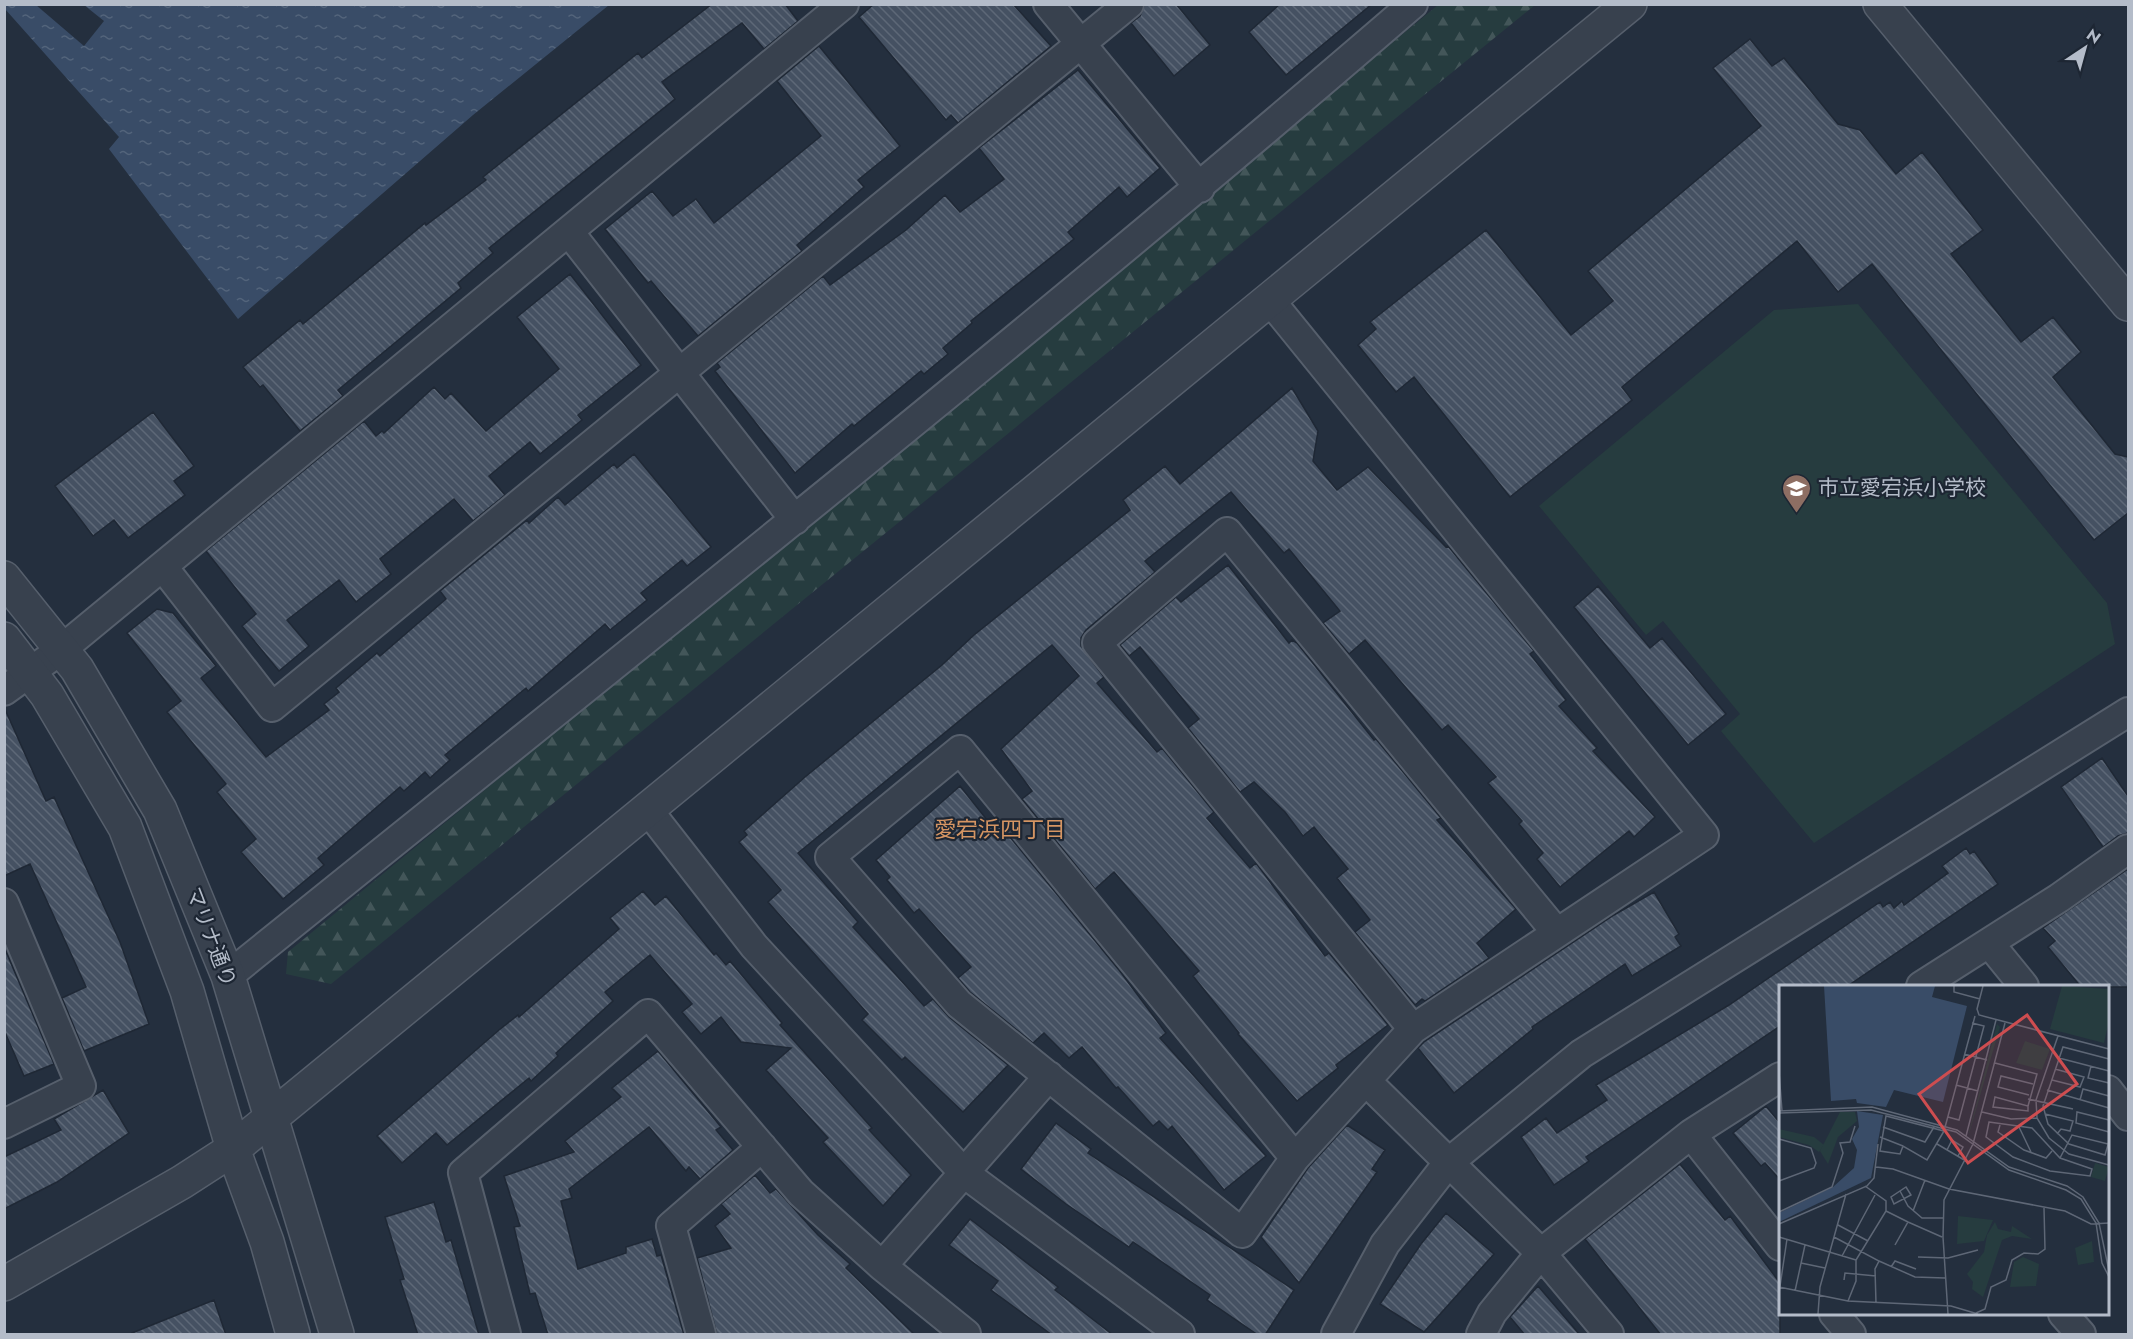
<svg xmlns="http://www.w3.org/2000/svg" width="2133" height="1339" font-family="Jost,'Noto Sans JP',sans-serif">
	<defs>
		<pattern id="forest-firs" width="22" height="20" patternUnits="userSpaceOnUse" patternTransform="scale(1.5)"><rect width="22" height="20" fill="#263c3f"/><path d="M5 1l3.5 6h-7zM16 11l3.5 6h-7z" fill="#435659"/></pattern>
		<pattern id="water-ripples" width="26" height="14" patternUnits="userSpaceOnUse" patternTransform="scale(1.5)"><rect width="26" height="14" fill="#394c67"/><path d="M2 4q2-2 4 0t4 0M15 11q2-2 4 0t4 0" fill="none" stroke="#53647b"/></pattern>
		<pattern id="building-back-hatch" width="6" height="6" patternUnits="userSpaceOnUse" patternTransform="scale(1.5)"><rect width="6" height="6" fill="#455162"/><path d="M-1 5l2 2M0 0l6 6M5-1l2 2" fill="none" stroke="#5d6877"/></pattern>
	</defs>
	<rect width="100%" height="100%" fill="#242f3e"/>
	<path fill="url(#forest-firs)" d="M1438,5H1535L331,984L286,974L288,952Z"/>
	<path fill="#263c3f" d="M1858,304L2107,603L2115,644L1814,843L1721,731L1740,714L1663,621L1646,635L1539,506L1774,310Z"/>
	<path fill="url(#water-ripples)" d="M4,5H609L473,115L238,319L109,149L119,137L5,9Z"/>
	<path fill="#242f3e" d="M36,5H84L104,21L84,46Z"/>
	<path fill="url(#building-back-hatch)" stroke="#1f2835" stroke-width="1.5" d="M712,4H785L798,21L764,49L742,23L662,82L675,99L489,248L493,253L458,283L461,288L338,390L343,396L300,431L263,385L260,387L243,367L300,320L303,324L425,223L426,225L486,180L483,177L638,53L642,58Z
		M874,4H1013L1051,46L958,123L951,115L946,120L859,17Z
		M1145,4H1176L1210,45L1174,76L1131,23L1140,16Z
		M1280,4H1372L1286,75L1249,32Z
		M1750,39L1772,66L1784,58L1838,124L1860,130L1896,174L1922,152L1983,230L1951,254L2021,342L2053,317L2081,352L2053,377L2115,454L2128,457V513L2094,540L1872,264L1838,292L1797,241L1622,387L1632,400L1510,497L1414,377L1396,392L1358,345L1376,329L1370,322L1486,230L1571,335L1613,301L1588,271L1761,126L1713,68Z
		M819,46L900,146L858,180L864,187L797,245L802,251L698,336L651,281L648,283L605,229L652,191L673,216L696,199L714,223L821,136L777,81Z
		M1078,70L1160,168L1127,197L1119,187L1068,232L1074,239L971,321L972,323L943,348L948,354L924,374L921,371L854,426L852,424L795,473L715,371L720,367L717,363L823,276L830,285L906,230L945,195L960,212L1004,179L979,148Z
		M570,274L641,365L578,415L582,420L540,454L530,442L489,476L505,495L473,521L454,499L380,559L391,574L356,602L339,580L287,620L309,646L279,671L242,626L256,614L206,551L364,421L376,436L382,431L384,433L434,387L445,399L451,393L486,431L559,369L517,317Z
		M1292,388L1318,431L1313,461L1337,490L1368,467L1446,547L1448,546L1534,651L1530,654L1566,700L1559,706L1597,748L1593,751L1655,817L1634,837L1629,831L1560,887L1537,859L1543,853L1519,824L1522,821L1488,783L1496,777L1448,725L1442,730L1365,640L1349,654L1323,623L1340,611L1289,549L1284,553L1231,492L1145,561L1155,572L1086,630L1081,638V646L1104,677L1097,683L1157,752L1162,748L1214,812L1207,818L1250,868L1256,863L1325,956L1329,953L1388,1025L1336,1065L1338,1068L1297,1101L1238,1034L1239,1033L1193,976L1199,971L1114,872L1095,889L1022,799L1032,791L1001,749L1079,676L1052,645L798,853L858,922L853,927L924,1006L933,999L949,1017L1008,1065L963,1112L905,1057L902,1060L862,1020L868,1014L768,902L781,890L739,842L747,835L744,831L805,777L942,665L974,635L1130,510L1123,500L1165,466L1180,484Z
		M153,412L194,466L174,481L185,495L128,538L114,520L93,536L55,486Z
		M634,454L711,547L687,566L682,560L641,593L647,600L610,630L605,624L528,691L526,688L445,755L450,760L430,778L425,772L404,791L400,787L318,858L324,865L283,899L241,852L256,839L217,792L226,784L167,712L181,701L127,633L157,609L173,613L216,666L201,678L266,757L329,710L324,704L339,692L336,688L377,653L380,656L446,599L440,591L527,520L529,523L558,497L565,505L614,464L617,468Z
		M1228,565L1289,643L1292,640L1297,643L1374,740L1376,739L1441,818L1437,820L1516,909L1477,943L1489,958L1425,1001L1422,999L1415,1005L1355,932L1370,920L1337,878L1348,869L1314,827L1303,836L1285,812L1254,782L1240,792L1188,728L1199,719L1140,647L1129,656L1120,645L1176,597L1181,602Z
		M1598,586L1650,648L1662,638L1726,714L1688,745L1574,607Z
		M4,707L46,801L54,797L120,942L149,1024L84,1051L62,998L86,987L30,864L4,876Z
		M2102,758L2128,796V833L2118,836L2103,847L2061,787Z
		M960,786L991,825L996,820L1119,970L1166,1033L1160,1038L1266,1156L1224,1190L1172,1126L1168,1130L1159,1121L1153,1126L1118,1087L1116,1088L1082,1047L1069,1058L1044,1033L1033,1043L970,992L958,978L971,967L919,909L914,913L887,880L890,877L876,860Z
		M1966,848L1970,854L1974,851L1998,884L1846,987H1780V1026L1586,1157L1589,1161L1554,1185L1521,1137L1546,1118L1557,1133L1607,1100L1596,1085L1729,1005L1880,902L1883,907L1890,902L1894,908L1902,901L1904,905L1948,873L1942,866Z
		M2128,869V987H2081L2048,947L2055,941L2043,928Z
		M643,891L655,905L666,896L714,955L716,953L726,965L730,961L782,1023L780,1025L872,1128L869,1130L911,1175L883,1206L823,1142L828,1138L766,1070L791,1048L741,1042L721,1017L701,1034L682,1012L692,1004L650,955L605,992L613,1001L556,1053L558,1056L531,1081L529,1078L447,1145L436,1133L402,1163L377,1136L499,1030L518,1015L519,1017L619,929L610,918Z
		M1654,892L1679,934L1675,937L1681,946L1632,976L1625,964L1532,1027L1533,1029L1454,1093L1418,1048L1424,1042L1614,915Z
		M4,947L54,1064L24,1076L4,1030Z
		M658,1051L721,1127L716,1130L733,1150L700,1179L689,1167L686,1171L649,1127L569,1189L572,1198L561,1201L578,1269L626,1253V1247L652,1239L657,1256L661,1255L684,1335H548L535,1293L530,1294L514,1227L520,1226L504,1176L574,1152L565,1141L621,1097L612,1088Z
		M103,1090L129,1133L57,1182L4,1209V1157L61,1130L54,1119Z
		M1766,1106L1780,1123V1180L1765,1163L1761,1166L1733,1133Z
		M1056,1123L1091,1149L1088,1153L1294,1290L1265,1335H1258L1207,1300L1210,1295L1133,1242L1129,1247L1066,1204L1021,1169Z
		M1347,1125L1385,1150L1372,1169L1377,1172L1299,1283L1261,1237L1308,1168Z
		M1680,1164L1725,1220L1730,1216L1780,1283V1335H1661L1585,1239Z
		M755,1175L770,1193L776,1189L818,1235L850,1264L846,1268L915,1335H717L697,1258L731,1248L715,1226L730,1214L721,1204Z
		M434,1202L446,1242L451,1240L479,1335H418L400,1280L404,1279L385,1217Z
		M1446,1213L1494,1254L1424,1332L1380,1304L1421,1244Z
		M970,1219L1058,1287L1055,1290L1113,1335H1052L991,1290L998,1281L949,1245Z
		M1538,1286L1580,1335H1525L1510,1317Z
		M214,1300L226,1335H133L132,1333Z"/>
	<g fill="none" stroke-linecap="round" stroke-linejoin="round">
		<defs>
			<path id="minor" d="M1048,4L1200,188
				M569,232L795,520
				M1269,299L1704,835L1413,1029L1295,1158
				M163,567L272,707L1129,4
				M4,691L62,649L844,4
				M960,750L1295,1158L1242,1233L959,1004L830,857Z
				M648,810L754,946L964,1173L1180,1334
				M4,903L81,1086L4,1124
				M1989,943L2024,986
				M228,976C626,655 1026,338 1413,4
				M1921,986L2059,898L2128,849
				M1413,1029L1097,643L1227,532L1557,933
				M1366,1081L1541,1253L1609,1334
				M2108,1090L2128,1116
				M1691,1134L1780,1246
				M882,1266L1049,1076
				M1834,1314L1851,1334
				M2063,1314L2081,1334
				M506,1334L463,1173L648,1014L801,1193L882,1266L966,1334
				M701,1334L671,1226L762,1147
				M1336,1334L1385,1244L1448,1163L1581,1054L2128,712
				M1481,1334L1492,1313L1541,1253L1691,1134L1780,1077"/>
			<path id="tertiary" d="M1880,4L2128,304
				M4,578L77,669L160,810L228,976L337,1334
				M4,639L47,695L125,827L187,991L233,1149L267,1242L293,1334
				M4,1284L182,1182L233,1149L1630,4"/>
		</defs>
		<use href="#minor" stroke="#565f6c" stroke-width="32"/>
		<use href="#tertiary" stroke="#565f6c" stroke-width="36"/>
		<use href="#minor" stroke="#38414e" stroke-width="28"/>
		<use href="#tertiary" stroke="#38414e" stroke-width="33"/>
	</g>
	<defs>
		<symbol id="school-pin" viewBox="-11 -11 22 30"><path d="M0 17L-7.5 6A9.5 9.5 0 1 1 7.5 6Z" fill="#8d6e63" stroke="#1d2633"/><path d="M0-5L7-2L0 1L-7-2ZM-4 1L0 2.5L4 1V4Q0 6-4 4Z" fill="#fff"/></symbol>
	</defs>
	<g fill-rule="evenodd">
		<use href="#school-pin" x="1780" y="472" width="33" height="45"/>
	</g>
	<g text-anchor="middle" dominant-baseline="central" stroke-width="4.5" stroke-linejoin="round" paint-order="stroke">
		<g font-size="21" fill="#b4bcc9" stroke="#1d2633" text-anchor="start">
			<text x="1818" y="488">市立愛宕浜小学校</text>
		</g>
		<g font-size="21" fill="#b4bcc9" stroke="#1d2633">
			<text transform="translate(211 937) rotate(69)">マリナ通り</text>
		</g>
		<g font-size="22" fill="#d59563" stroke="#1d2633">
			<text x="1000" y="829">愛宕浜四丁目</text>
		</g>
	</g>
	<g transform="translate(1779 985)">
		<rect width="330" height="330" fill="#242f3e"/>
		<path d="M0,144L35,152L45,160L40,167L30,160L0,152Z" fill="#263c3f"/>
		<path d="M218,39L221,42L190,149V147ZM61,127H76L78,136L59,152L49,179L41,166ZM216,237L219,244L232,247L233,241L253,254L233,251L223,255L204,312L193,304L194,297L188,289L205,267L208,250Z" fill="#263c3f"/>
		<path d="M283,1L330,4V36L325,58L271,44ZM246,56L271,64L263,85L237,78ZM316,178L330,182L326,196L312,192ZM179,231L214,235L205,256L178,259ZM313,256L315,277L299,280L296,263ZM244,272L260,279L257,301L231,302L235,277Z" fill="#263c3f"/>
		<path d="M45,1H156L153,12L188,21L164,117L115,105L107,122L78,118L77,114L52,116ZM78,126L104,130L92,193L0,237V228L54,202L75,183L78,165L73,154L80,142Z" fill="#394c67"/>
		<path fill="none" stroke="#5e6776" stroke-width="1.5" d="M175,1V7L201,14M204,1L198,24L200,30L330,64M279,51L257,115L258,133L270,153L290,169L330,180M185,69L208,75M280,73L330,86M330,74L284,62L264,121L269,139L290,159L326,170L330,156M216,78L258,89L249,121M312,81L309,93L330,98M0,87L3,126M273,95L301,102L305,92L276,84M177,100L199,106M268,105L330,123M250,110L219,102L222,91L254,99M216,112L249,121V126L214,122ZM249,114L294,124M301,115L304,104L330,111M0,126L93,122L178,145L230,182L288,201L304,212L320,238L330,286M203,127L232,134L258,133M0,128L92,125L177,147L230,185L287,205L302,214L317,238L323,278L330,292M266,129L294,136L291,146L282,144L278,149M169,132L180,135L205,41L193,38M330,135L298,127L297,138L330,147M210,137L253,143L281,173L313,184L311,191L271,186L234,172L207,152ZM221,140L219,147L245,165L267,173L273,166M104,142L146,157L155,142M240,142L252,167M165,146L148,175L124,161L121,169L101,166L107,131L165,146L196,31M187,151L217,35M101,152L124,161M0,154L32,163L37,178L35,183L0,196M158,159L187,176M168,165L173,155L184,162L179,171M281,173L293,150L329,159M97,182L114,184L170,204L286,226L312,239L330,238M86,201L107,216V226L77,275V296L69,316L172,321L199,329M127,202L132,210L115,219L112,212ZM121,206L129,221L143,233H164M107,226L129,237M134,226L146,195M0,227L53,202L64,168L61,158L71,157L76,141M0,239L88,201L95,193L99,159M59,240L89,256M0,252L77,275M55,252L100,276L96,284L97,318M116,260L129,237L163,252M63,271L96,210M139,272L169,273L199,265M100,276L136,292L166,293M22,278L46,283M112,282L116,276L137,284M65,295L66,288L97,291M0,302L69,316M16,306L26,260M0,308L8,254M197,328L206,324L212,302L227,295L233,275L245,268L259,269L266,264L265,223M39,329L41,302L67,209M169,329L164,252L165,215L194,159L226,38"/>
		<path fill="#ce4d50" fill-opacity="0.15" stroke="#ce4d50" stroke-width="3" d="M248,30L298,99L189,178L140,109Z"/>
		<rect width="330" height="330" fill="none" stroke="#b4bcc9" stroke-width="3"/>
	</g>
	<rect width="2133" height="1339" fill="none" stroke="#b4bcc9" stroke-width="12"/>
	<g transform="translate(2085 48) rotate(36)" stroke="#1d2633" stroke-width="4.5" paint-order="stroke">
	<path d="M0-4.5L10 22L0 15L-10 22Z" fill="#b4bcc9"/>
	<text y="-9" font-size="16" font-weight="bold" text-anchor="middle" fill="#b4bcc9">N</text>
	</g>
</svg>
